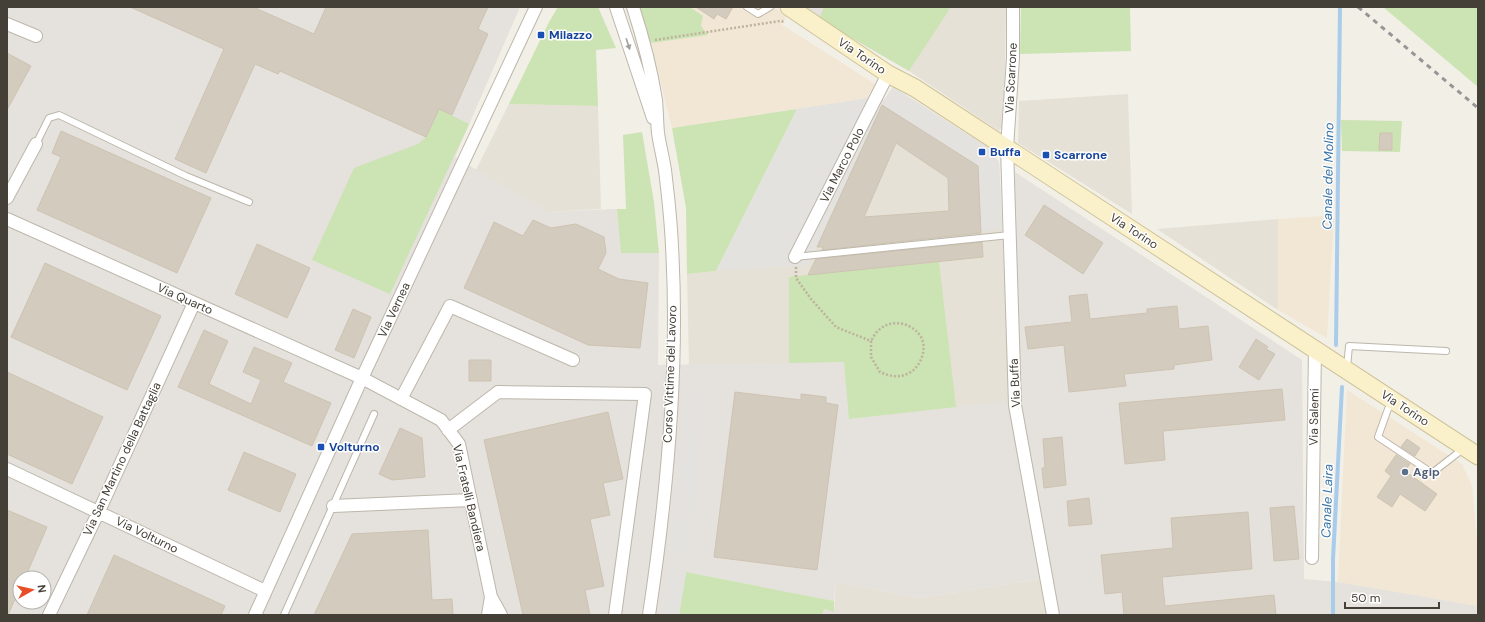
<svg xmlns="http://www.w3.org/2000/svg" width="1485" height="622" font-family="'DM Sans',sans-serif">
	<rect width="100%" height="100%" fill="#f2efe7"/>
	<path fill="#e6e1d6" d="M824,7H1006L1004,125L999,131L909,71L819,19Z
		M893,87L986,146L999,162L1011,401L849,419L844,362L689,365L687,274L716,271L797,109L875,97L884,100Z
		M1128,94L1132,214L1018,143L1019,101Z
		M509,104L598,106L601,209L548,212L476,170Z
		M1278,219V310L1157,229Z
		M1041,579L1047,615H847L834,612L836,582L919,598Z"/>
	<path fill="#f2e7d4" d="M690,7H774L787,16L781,24L875,84L867,98L672,128L651,43L707,35L701,26L703,16Z
		M1334,215L1327,338L1278,310V219Z
		M1347,390L1462,464L1472,485L1478,555V606L1338,582Z"/>
	<path fill="#e5e1dc" fill-rule="evenodd" d="M7,7H520L455,157L548,212L617,209L622,253H659L658,365L844,362L850,419L1021,399L1014,292L1015,172L1302,360L1304,579L1338,582L1478,606V615H1047L1040,579L919,598L836,582L834,601L686,572L679,615H7ZM20,578H44V602H20Z
		M801,7H824L819,19Z
		M823,609L847,615H822Z"/>
	<path fill="#cce3b3" d="M558,7H598L616,48L596,50L598,106L509,104L549,22Z
		M637,7H690L703,16L701,26L708,35L651,43Z
		M824,7H949V10L909,71L819,19Z
		M1021,7H1130L1131,51L1020,54Z
		M1383,7H1478V87Z
		M439,109L469,124L390,294L312,260L354,168L418,144L426,137Z
		M797,109L716,271L687,274L686,208L672,128Z
		M1341,120L1402,121L1400,152L1342,151Z
		M642,132L654,202L659,253H621L617,209H626L623,135Z
		M939,262L956,407L849,419L844,362L789,363V277Z
		M686,572L834,601V612L824,609L822,615H679Z"/>
	<path fill="#e4e2df" d="M893,87L986,146L999,162L1002,229L981,231L978,166L882,105L809,265L716,271L797,109L875,97L884,100Z
		M685,392L703,393L689,554L671,553Z
		M669,568L686,572L679,615H662Z"/>
	<g fill="none" stroke-linecap="round" stroke-linejoin="round">
		<path stroke="#a8ccea" stroke-width="4" d="M1336,345L1340,7
			M1333,615V559L1342,387"/>
	</g>
	<path fill="#d3cbbe" stroke="#cdc3b1" fill-rule="evenodd" d="M130,7H253L314,34L326,7H488L478,29L488,34L452,115L439,109L426,137L280,71L278,74L255,64L206,173L175,159L224,49Z
		M696,7H733L726,19L717,14L714,19Z
		M7,53L31,66L7,110Z
		M882,105L978,166L981,233L822,250L823,247H817ZM896,143L948,178L949,211L864,217Z
		M61,131L211,198L177,273L37,210L61,157L52,153Z
		M1380,133H1392V150H1379Z
		M1044,205L1103,243L1083,274L1025,235Z
		M533,220L551,228L576,224L604,237L606,253L598,269L619,279L648,283L640,348L588,345L464,288L494,222L523,236Z
		M982,242L983,257L808,275L816,259Z
		M257,244L310,268L287,318L235,294Z
		M45,263L161,316L127,390L11,337Z
		M1087,294L1090,319L1147,313V309L1177,306L1179,329L1208,326L1212,360L1174,365V369L1124,374L1126,386L1069,392L1064,345L1028,349L1025,327L1072,322L1069,296Z
		M353,309L371,317L354,358L335,350Z
		M204,330L228,341L209,384L251,404L261,380L243,372L254,347L292,363L283,382L331,403L312,446L178,387Z
		M1256,339L1268,347L1266,349L1275,354L1259,380L1239,367Z
		M469,360H491V381H469Z
		M7,372L103,417L72,484L7,454Z
		M1282,389L1285,420L1163,431L1165,460L1125,464L1119,403Z
		M735,392L801,400V394L826,397V403L838,405L817,570L714,557Z
		M608,412L623,479L603,483L610,515L590,519L604,586L585,590L590,615H523L484,440Z
		M400,428L422,438L425,477L392,480L379,474Z
		M1062,437L1066,485L1044,488L1042,468H1045L1043,439Z
		M1407,439L1420,448L1415,456L1401,447Z
		M244,452L296,474L280,512L228,490Z
		M1396,455L1410,464L1405,471L1437,494L1425,511L1400,494L1392,507L1377,497L1391,476L1385,471Z
		M1089,498L1092,524L1069,526L1067,501Z
		M1294,506L1299,559L1274,561L1270,508Z
		M7,510L47,527L25,578H20V588L8,615H7Z
		M1248,512L1252,569L1162,577L1165,606L1274,595L1276,615H1124L1122,592L1105,594L1101,555L1173,548L1171,518Z
		M428,530L432,600L452,599L453,615H314L352,534Z
		M114,555L225,606L221,615H87Z"/>
	<g fill="none" stroke-linecap="round" stroke-linejoin="round">
		<defs>
			<path id="service" d="M747,7L758,14L770,7
				M36,144L49,118L59,115L186,176L249,202
				M795,257L1010,235
				M1347,368L1349,346L1446,351
				M1393,402L1388,409L1378,437L1432,473L1463,449
				M284,615L374,414"/>
			<path id="minor" d="M616,7L653,118
				M633,7C643,38 651,68 656,100C657,111 657,122 658,133C660,146 663,158 665,170C668,195 671,221 672,247C679,367 667,496 649,615
				M1013,7V58L1007,148L1015,405L1053,615
				M7,24L36,36
				M7,198L36,144
				M7,219L362,378L441,420L459,444L491,597L501,615
				M795,257L888,74
				M401,399L450,306L573,360
				M448,430L498,392L645,394L615,615
				M7,469L265,591
				M333,506L471,500
				M1312,558L1315,349
				M49,615L99,511L194,303
				M255,615L362,378L536,7
				M488,615L491,597"/>
			<path id="secondary" d="M789,7L888,74L915,88L1478,456"/>
		</defs>
		<use href="#service" stroke="#bdb7ab" stroke-width="8"/>
		<use href="#minor" stroke="#bdb7ab" stroke-width="14"/>
		<use href="#secondary" stroke="#cec39a" stroke-width="19"/>
		<path stroke="#bdb39d" stroke-width="2.5" stroke-dasharray="2 2" stroke-linecap="butt" d="M655,40L780,21L785,22
			M796,267V278L811,299L836,327L871,341V357L880,372C889,376 898,378 907,374C920,369 928,349 921,337C912,322 890,318 878,331C875,333 873,338 871,341"/>
		<use href="#service" stroke="#fff" stroke-width="6"/>
		<use href="#minor" stroke="#fff" stroke-width="12"/>
		<use href="#secondary" stroke="#faf0c9" stroke-width="17"/>
		<path stroke="#969696" stroke-width="3" stroke-dasharray="5 5" stroke-linecap="butt" d="M1358,7L1478,108"/>
	</g>
	<defs><path id="oneway-solid" d="M-6-.8H1V-3.2L6.5 0L1 3.2V.8H-6Z"/></defs>
	<use fill="#a2a09b" href="#oneway-solid" transform="translate(628 44) rotate(72)"/>
	<g fill="#1a4fb4" stroke="#fff" stroke-width="1.5">
		<rect x="537" y="31" width="8" height="8" rx="2"/>
		<rect x="978" y="148" width="8" height="8" rx="2"/>
		<rect x="1042" y="151" width="8" height="8" rx="2"/>
		<rect x="317" y="443" width="8" height="8" rx="2"/>
	</g>
	<circle fill="#5c6f8a" stroke="#fff" stroke-width="1.5" cx="1405" cy="472" r="4"/>
	<g text-anchor="middle" dominant-baseline="central" stroke-width="3" stroke-linejoin="round" paint-order="stroke">
		<g font-size="12" font-weight="bold" fill="#164399" stroke="#fff" text-anchor="start">
			<text x="549" y="35">Milazzo</text>
			<text x="990" y="152">Buffa</text>
			<text x="1054" y="155">Scarrone</text>
			<text x="329" y="447">Volturno</text>
		</g>
		<g font-size="12" fill="#454037" stroke="#fff">
			<text transform="translate(862 56) rotate(34)">Via Torino</text>
			<text transform="translate(1011 78) rotate(-87)">Via Scarrone</text>
			<text transform="translate(842 165) rotate(-63)">Via Marco Polo</text>
			<text transform="translate(1134 231) rotate(33)">Via Torino</text>
			<text transform="translate(185 299) rotate(24)">Via Quarto</text>
			<text transform="translate(394 310) rotate(-65)">Via Vernea</text>
			<text transform="translate(670 374) rotate(-88)">Corso Vittime del Lavoro</text>
			<text transform="translate(1015 383) rotate(-93)">Via Buffa</text>
			<text transform="translate(1405 408) rotate(33)">Via Torino</text>
			<text transform="translate(1314 417) rotate(-89)">Via Salemi</text>
			<text transform="translate(122 459) rotate(-65)">Via San Martino della Battaglia</text>
			<text transform="translate(469 498) rotate(77)">Via Fratelli Bandiera</text>
			<text transform="translate(147 535) rotate(26)">Via Volturno</text>
		</g>
		<g font-size="12" font-weight="bold" fill="#4e5e75" stroke="#fff" text-anchor="start">
			<text x="1413" y="472">Agip</text>
		</g>
		<g font-size="13" font-style="italic" fill="#3874a8" stroke="#fff">
			<text transform="translate(1328 176) rotate(-89)">Canale del Molino</text>
			<text transform="translate(1327 501) rotate(-88)">Canale Laira</text>
		</g>
	</g>
	<rect width="1485" height="622" fill="none" stroke="#454037" stroke-width="16"/>
	<g transform="translate(32 590) rotate(82)"><circle r="19" fill="#ffffff" stroke="#b5b3af"/>
	<path d="M0-3L7 15L0 10L-7 15Z" fill="#e94d28"/>
	<text y="-6" font-size="11" font-weight="bold" text-anchor="middle" fill="#454037">N</text>
	</g>
	<path d="M1345 602v6h94v-6" fill="none" stroke="#454037" stroke-width="2"/>
	<text x="1351" y="602" font-size="12" fill="#454037" stroke="#ffffff" stroke-width="3" paint-order="stroke">50 m</text>
</svg>
